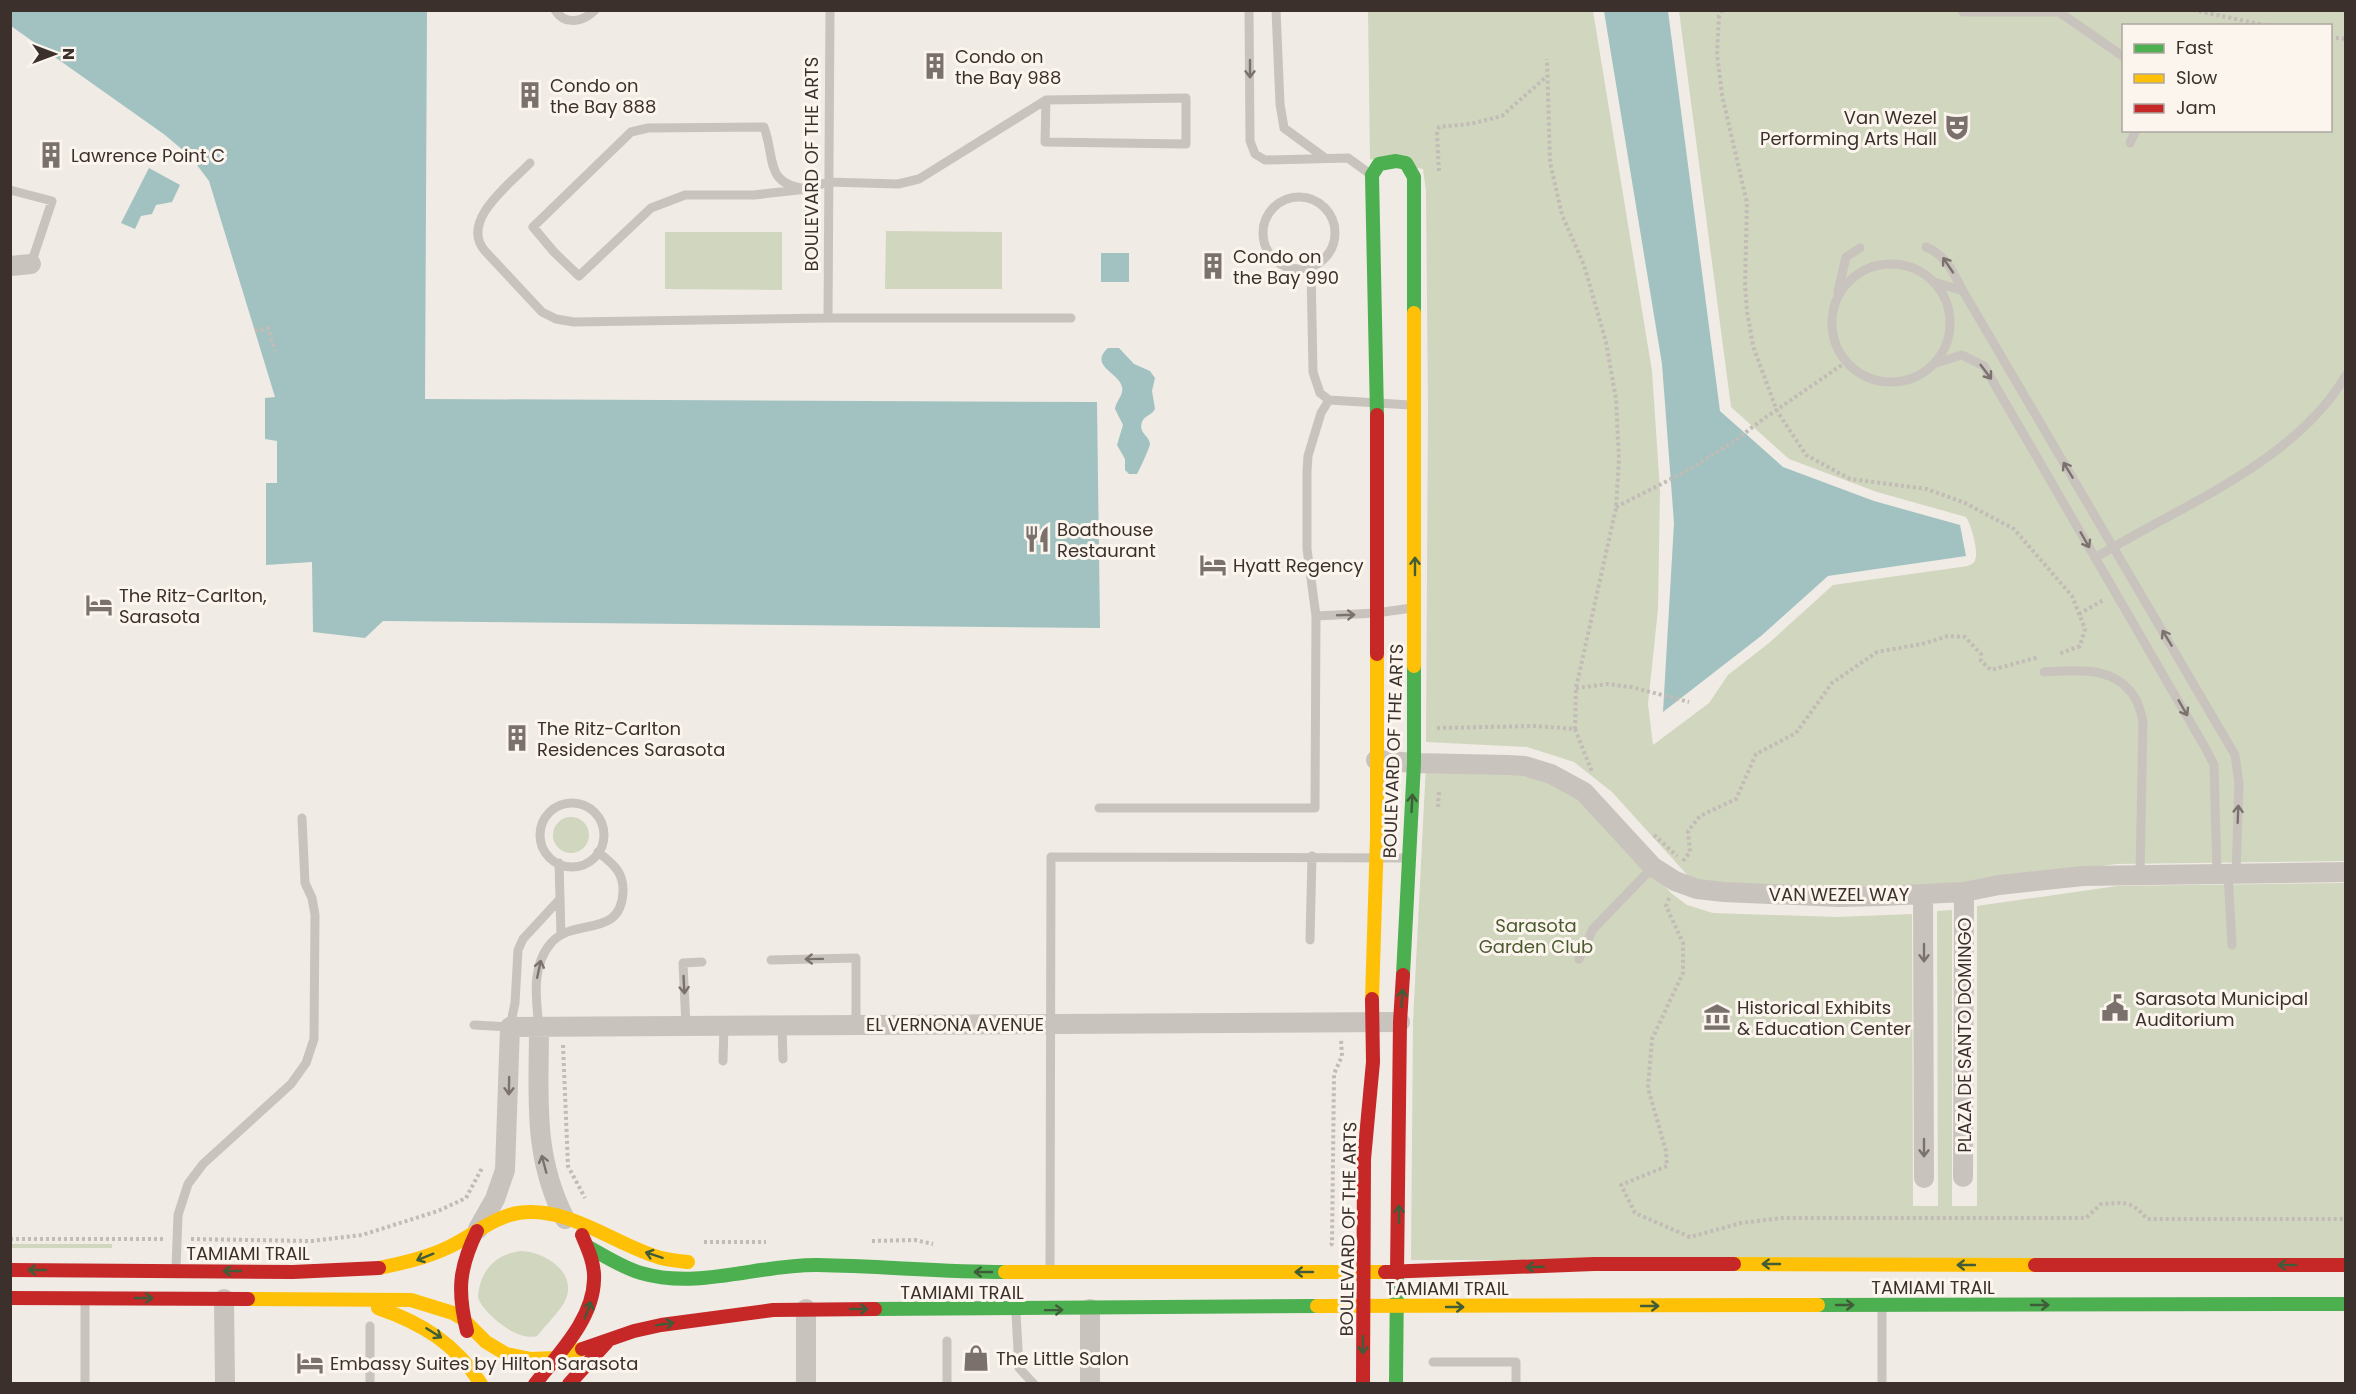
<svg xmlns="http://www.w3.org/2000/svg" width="2356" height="1394" font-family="Poppins,sans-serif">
	<rect width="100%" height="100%" fill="#f0ebe5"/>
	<path fill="#d1d6bf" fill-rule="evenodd" d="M1368,11H1593L1652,371L1660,491L1658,609L1648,704L1653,745L1709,703L1728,675L1769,643L1833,585L1968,566C1971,564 1974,564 1975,560C1979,552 1971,524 1966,517L1877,492L1789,459L1731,407L1679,11H2345V861L2116,864L1963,885L1715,890L1690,878L1612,792L1574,762L1527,747L1426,742L1428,409L1426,191L1423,169L1370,159ZM2124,26H2330V130H2124Z
		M886,231L1002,232V289H885Z
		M665,232H782V290L665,289Z
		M1426,765L1523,769L1594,807L1671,893L1687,905L1713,913L1837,917L1912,914L1913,1206H1938L1937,911L1952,910V1206H1977V906L2117,886L2345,883V1261L1411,1260L1413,1022Z
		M553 835a18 18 0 1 1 36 0a18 18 0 1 1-36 0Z
		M10,1244H112V1248H11Z
		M521,1251C546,1252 580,1274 564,1303C557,1314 546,1325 537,1336C518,1342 485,1315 478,1298C479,1272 495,1254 521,1251Z"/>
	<path fill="#a1c2c1" d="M11,10L427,11L425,399L1097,402L1100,628L383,621L365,638L313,632L312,562L266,565V483H277V441L265,439V398L275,397L209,181L191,157L165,135L11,26Z
		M1604,11H1668L1720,411L1783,467L1874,501L1960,525L1966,556L1828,576L1761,636L1663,712L1674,523L1662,364Z
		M149,168L180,185L172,202L156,205L152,214L141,216L135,229L121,223Z
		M1101,253H1129V282H1101Z
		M1108,348H1119L1134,364L1150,371L1155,378L1152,391L1155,409C1152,415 1144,416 1142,422C1138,433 1149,435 1150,444C1150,447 1139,471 1137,474H1129L1125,470V459L1117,445L1123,425L1115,409C1116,401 1124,395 1122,387C1120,373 1088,366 1108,348Z"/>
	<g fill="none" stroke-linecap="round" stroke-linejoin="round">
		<path stroke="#c2bbb6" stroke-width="4" stroke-dasharray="3 3" stroke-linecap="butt" d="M1722,10L1719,16L1717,54L1722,95L1747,203L1745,285L1747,311L1753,346L1777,411L1806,455L1850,479L1927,489L1965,503L2014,529L2072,596L2085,629L2080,646L2058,654
			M2193,10L2269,26
			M2330,37L2346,39
			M1439,171L1437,134L1439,127L1470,124L1502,116L1547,76
			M255,331L268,328L275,351
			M1616,507L1681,474L1732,443L1759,422L1846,362
			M2079,614L2105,599
			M1576,688L1608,684L1631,687L1689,702
			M1437,728L1536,726L1575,729L1576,688L1616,508L1619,459L1616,399L1606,342L1584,265L1562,215L1550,162L1547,59
			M1575,729L1592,772
			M1438,807L1439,791
			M1654,835L1677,856
			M1683,861L1690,852L1688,831L1700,816L1736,799L1756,754L1796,733L1832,683L1877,652L1922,644L1948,636L1965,637L1981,654V661L1991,670L2039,657
			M1669,898L1666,906L1683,943V973L1652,1039L1648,1088L1666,1151L1667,1166L1621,1185L1635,1213L1690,1237L1741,1223L1782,1218H2086L2101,1204C2124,1203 2130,1199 2147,1219H2346
			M563,1045L568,1166L585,1198
			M10,1239H163
			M191,1239L311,1241L362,1235L438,1211L466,1198L482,1168
			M872,1241L915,1240L933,1244
			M704,1242H766
			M1330,1245L1332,1244L1334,1074L1342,1056L1341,1040"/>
		<path stroke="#c9c3be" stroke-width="9" d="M555,10C565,26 583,22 595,10
			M1249,10L1250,141L1255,154L1265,160L1348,158L1370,174
			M1276,10L1280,104L1284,128L1325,158
			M1963,12H2059L2124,57
			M764,127C776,160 764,184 807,189L754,195H685L651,208L579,276L554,252L533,227L631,132L648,128Z
			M2130,143L2136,130
			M530,163C510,184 459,221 485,251L542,312L556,319L574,322L828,318H1071
			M807,189L828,182L898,184L919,179L1046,100L1186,98V144L1045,142L1046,100
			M10,190L52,201L31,264
			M1263 233a36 36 0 1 1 72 0a36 36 0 1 1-72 0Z
			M1926,247C1946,255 1953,272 1963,291
			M1832 323a59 59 0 1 1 118 0a59 59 0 1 1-118 0Z
			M1311,268L1313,372L1320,393L1329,400L1410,405
			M1934,282L1963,291L2235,755L2239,784L2236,873
			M1838,292L1846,257L1860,248
			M828,318L830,10
			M1936,363L1962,355L1984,366L2206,749L2214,765L2217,873
			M2095,558C2178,507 2296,462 2346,375
			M1316,616L1376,613L1412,608
			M2044,672C2077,670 2115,665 2135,698C2139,704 2141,714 2143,721L2140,874
			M540 835a32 32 0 1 1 64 0a32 32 0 1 1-64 0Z
			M1099,808H1315L1316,616L1307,549V471L1308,456L1321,413L1329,400
			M559,863L561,934
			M2228,873L2232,945
			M1310,940L1312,856
			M1579,959L1593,929L1653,867
			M771,960L856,958V1025
			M474,1025L510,1027L515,1003L518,950L523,939L559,900
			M782,1025L783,1059
			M686,1026L683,963L702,962
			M539,1027C536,999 531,966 551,943C573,917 621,939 623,892C624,872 613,864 598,852
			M723,1061L724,1025
			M176,1268L178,1215L188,1184L203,1164L291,1084L306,1063L314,1039L315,915L312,898L305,883L302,818
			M1050,1268L1051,857L1406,858
			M85,1303V1384
			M1882,1310V1384
			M1016,1313L1019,1368L1034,1384
			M1433,1362H1516V1384
			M370,1384V1326
			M947,1384V1341"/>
		<path stroke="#c9c3be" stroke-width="20" d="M10,266L31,264
			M1376,760L1414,763L1508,765L1525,766L1551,774L1584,792L1653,867L1675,881L1697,889L1724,892L1840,897L1883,896L1964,892L1999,885L2083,876L2346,872
			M1923,894L1924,1178
			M539,1027C539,1095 532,1155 565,1219
			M1963,1177L1964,892
			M478,1229L495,1199L505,1170L510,1027L1400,1022
			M224,1299L225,1384
			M1090,1309V1384
			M806,1384V1309"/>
		<path stroke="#4caf50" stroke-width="14" d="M1377,415L1372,175L1379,164L1396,161L1406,163L1414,177V313
			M1403,975L1414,763V666
			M588,1247C605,1256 623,1268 641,1273C699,1290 759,1264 818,1265C880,1266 943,1272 1005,1272
			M1818,1305L2346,1304
			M875,1309L1317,1306
			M1396,1384L1397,1273"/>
		<path stroke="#ffc107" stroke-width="14" d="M1414,313V666
			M1372,999L1377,836V654
			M1734,1264L2035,1265
			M379,1268C403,1263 426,1258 449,1247C471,1237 493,1217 518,1213C568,1205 615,1245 661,1258C669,1260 679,1261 688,1262
			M1005,1272H1385
			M248,1299L411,1300L453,1313L463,1319L486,1342L506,1354L531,1359L555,1358L582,1349
			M1317,1306L1818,1305
			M378,1308C422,1323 456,1344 481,1384"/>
		<path stroke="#c62828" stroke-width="14" d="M1377,415V654
			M2035,1265H2346
			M10,1270L293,1272L379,1268
			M1385,1272L1594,1264H1734
			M1397,1273L1400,1022L1403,975
			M10,1298L248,1299
			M467,1331C457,1291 459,1268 477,1231
			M582,1349L634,1331L661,1325L773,1310L875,1309
			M535,1384C558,1354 593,1320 594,1280C595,1264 588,1249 582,1235
			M569,1384L607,1342
			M1363,1384L1364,1159L1373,1062L1372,999"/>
	</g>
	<defs><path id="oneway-shaft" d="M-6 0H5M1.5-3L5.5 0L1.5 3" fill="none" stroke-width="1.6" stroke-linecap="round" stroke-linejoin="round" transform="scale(1.5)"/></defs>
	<g stroke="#7b726d">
		<use href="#oneway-shaft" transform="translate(1250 69) rotate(90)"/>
		<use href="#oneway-shaft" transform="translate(1948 265) rotate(-124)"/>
		<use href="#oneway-shaft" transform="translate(1986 372) rotate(53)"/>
		<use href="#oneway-shaft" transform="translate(2068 470) rotate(-121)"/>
		<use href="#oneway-shaft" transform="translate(2085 540) rotate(60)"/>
		<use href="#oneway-shaft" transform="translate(1346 615) rotate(-2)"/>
		<use href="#oneway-shaft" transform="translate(2167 638) rotate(-121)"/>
		<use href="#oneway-shaft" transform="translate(2183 708) rotate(60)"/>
		<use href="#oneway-shaft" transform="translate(2238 814) rotate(-88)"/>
		<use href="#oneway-shaft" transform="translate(1924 953) rotate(90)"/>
		<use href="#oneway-shaft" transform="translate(814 959) rotate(179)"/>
		<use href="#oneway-shaft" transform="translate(539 969) rotate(-78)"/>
		<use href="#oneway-shaft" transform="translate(684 985) rotate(87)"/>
		<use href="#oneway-shaft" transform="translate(509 1086) rotate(91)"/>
		<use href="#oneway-shaft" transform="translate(1924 1148) rotate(90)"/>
		<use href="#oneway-shaft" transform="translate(544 1164) rotate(-105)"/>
	</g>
	<g stroke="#415c38">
		<use href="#oneway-shaft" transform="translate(1415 566) rotate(-90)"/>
		<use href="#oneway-shaft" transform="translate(1412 803) rotate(-87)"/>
		<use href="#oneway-shaft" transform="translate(1402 998) rotate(-87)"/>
		<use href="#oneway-shaft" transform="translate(1399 1214) rotate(-90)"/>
		<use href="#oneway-shaft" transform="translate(654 1255) rotate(-162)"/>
		<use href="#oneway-shaft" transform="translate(425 1257) rotate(158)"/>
		<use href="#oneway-shaft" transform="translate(1771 1264) rotate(-180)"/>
		<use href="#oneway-shaft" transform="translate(1966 1265) rotate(-180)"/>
		<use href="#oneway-shaft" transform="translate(2287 1265) rotate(-180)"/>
		<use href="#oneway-shaft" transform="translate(1535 1267) rotate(178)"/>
		<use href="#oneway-shaft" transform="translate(37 1270) rotate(180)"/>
		<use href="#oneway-shaft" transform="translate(232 1271) rotate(-180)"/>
		<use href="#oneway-shaft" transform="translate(983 1272) rotate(-180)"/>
		<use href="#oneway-shaft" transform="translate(1304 1272) rotate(180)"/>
		<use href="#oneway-shaft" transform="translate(144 1298)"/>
		<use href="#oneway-shaft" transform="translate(1845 1305)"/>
		<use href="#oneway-shaft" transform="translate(2040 1305)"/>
		<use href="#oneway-shaft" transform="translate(1650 1306)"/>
		<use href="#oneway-shaft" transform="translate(1455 1307)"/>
		<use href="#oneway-shaft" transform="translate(859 1309)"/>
		<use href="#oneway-shaft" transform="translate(588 1310) rotate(-69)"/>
		<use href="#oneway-shaft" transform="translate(1054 1310) rotate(-1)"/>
		<use href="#oneway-shaft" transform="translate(665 1324) rotate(-9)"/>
		<use href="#oneway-shaft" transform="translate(434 1333) rotate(32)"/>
		<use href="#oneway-shaft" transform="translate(1363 1345) rotate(90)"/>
	</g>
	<defs>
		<symbol id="building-bare" viewBox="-9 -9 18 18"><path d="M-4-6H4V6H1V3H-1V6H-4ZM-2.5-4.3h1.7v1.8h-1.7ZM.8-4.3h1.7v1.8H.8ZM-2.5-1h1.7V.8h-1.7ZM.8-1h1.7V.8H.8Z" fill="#7a716c" stroke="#fbf5ee" stroke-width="2.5" paint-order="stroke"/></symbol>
		<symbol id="theatre-bare" viewBox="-9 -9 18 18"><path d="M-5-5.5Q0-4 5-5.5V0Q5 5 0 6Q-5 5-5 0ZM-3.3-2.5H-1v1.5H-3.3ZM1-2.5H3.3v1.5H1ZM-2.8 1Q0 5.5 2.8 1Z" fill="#7a716c" stroke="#fbf5ee" stroke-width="2.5" paint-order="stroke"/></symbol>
		<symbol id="restaurant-bare" viewBox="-9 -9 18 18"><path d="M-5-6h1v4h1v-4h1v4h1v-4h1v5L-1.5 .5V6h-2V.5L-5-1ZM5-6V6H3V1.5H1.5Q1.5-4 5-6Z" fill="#7a716c" stroke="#fbf5ee" stroke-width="2.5" paint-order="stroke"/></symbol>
		<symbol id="hotel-bare" viewBox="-9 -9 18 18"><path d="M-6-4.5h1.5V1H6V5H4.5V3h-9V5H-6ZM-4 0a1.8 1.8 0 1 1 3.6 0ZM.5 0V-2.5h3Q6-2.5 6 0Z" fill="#7a716c" stroke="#fbf5ee" stroke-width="2.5" paint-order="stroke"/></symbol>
		<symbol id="civic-bare" viewBox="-9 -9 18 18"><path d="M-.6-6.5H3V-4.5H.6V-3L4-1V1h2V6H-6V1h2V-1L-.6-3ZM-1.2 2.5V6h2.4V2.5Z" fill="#7a716c" stroke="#fbf5ee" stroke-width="2.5" paint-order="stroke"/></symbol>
		<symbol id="museum-bare" viewBox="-9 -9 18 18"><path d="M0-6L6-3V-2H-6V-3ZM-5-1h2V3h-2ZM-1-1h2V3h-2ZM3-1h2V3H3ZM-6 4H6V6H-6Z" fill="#7a716c" stroke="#fbf5ee" stroke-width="2.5" paint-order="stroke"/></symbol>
		<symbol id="shop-bare" viewBox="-9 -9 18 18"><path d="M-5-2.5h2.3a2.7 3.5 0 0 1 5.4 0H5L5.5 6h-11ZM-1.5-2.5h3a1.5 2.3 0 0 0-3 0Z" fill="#7a716c" stroke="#fbf5ee" stroke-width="2.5" paint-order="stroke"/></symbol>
	</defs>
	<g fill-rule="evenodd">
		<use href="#building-bare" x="916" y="47" width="38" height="38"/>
		<use href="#building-bare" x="511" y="76" width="38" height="38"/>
		<use href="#theatre-bare" x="1938" y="108" width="38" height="38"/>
		<use href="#building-bare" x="32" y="136" width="38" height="38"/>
		<use href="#building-bare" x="1194" y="247" width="38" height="38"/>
		<use href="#restaurant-bare" x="1018" y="520" width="38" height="38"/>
		<use href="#hotel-bare" x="1194" y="546" width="38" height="38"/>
		<use href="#hotel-bare" x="80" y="586" width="38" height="38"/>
		<use href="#building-bare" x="498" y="719" width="38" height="38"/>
		<use href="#civic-bare" x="2096" y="989" width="38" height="38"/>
		<use href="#museum-bare" x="1698" y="998" width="38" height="38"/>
		<use href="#shop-bare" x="957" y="1339" width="38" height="38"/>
		<use href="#hotel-bare" x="291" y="1344" width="38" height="38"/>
	</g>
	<g text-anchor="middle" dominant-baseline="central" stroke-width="6" stroke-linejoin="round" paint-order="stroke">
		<g font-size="18" fill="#3b302b" stroke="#fbf5ee" text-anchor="start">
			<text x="955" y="56">Condo on<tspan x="955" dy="21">the Bay 988</tspan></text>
			<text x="550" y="85">Condo on<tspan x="550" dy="21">the Bay 888</tspan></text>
			<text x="1937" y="117" text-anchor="end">Van Wezel<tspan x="1937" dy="21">Performing Arts Hall</tspan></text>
			<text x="71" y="155">Lawrence Point C</text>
			<text x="1233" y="256">Condo on<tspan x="1233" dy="21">the Bay 990</tspan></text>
			<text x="1057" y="529">Boathouse<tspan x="1057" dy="21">Restaurant</tspan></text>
			<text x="1233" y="565">Hyatt Regency</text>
			<text x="119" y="595">The Ritz-Carlton,<tspan x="119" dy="21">Sarasota</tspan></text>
			<text x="537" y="728">The Ritz-Carlton<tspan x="537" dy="21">Residences Sarasota</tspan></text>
			<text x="2135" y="998">Sarasota Municipal<tspan x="2135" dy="21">Auditorium</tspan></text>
			<text x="1737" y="1007">Historical Exhibits<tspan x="1737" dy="21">&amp; Education Center</tspan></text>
			<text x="996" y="1358">The Little Salon</text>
			<text x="330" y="1363">Embassy Suites by Hilton Sarasota</text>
		</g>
		<g font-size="18" fill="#3b302b" stroke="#fbf5ee">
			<text transform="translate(811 164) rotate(-90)">BOULEVARD OF THE ARTS</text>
			<text transform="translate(1393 751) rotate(-88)">BOULEVARD OF THE ARTS</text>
			<text x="1839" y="894">VAN WEZEL WAY</text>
			<text x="955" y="1024">EL VERNONA AVENUE</text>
			<text transform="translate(1964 1035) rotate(-90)">PLAZA DE SANTO DOMINGO</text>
			<text transform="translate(1348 1229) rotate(-89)">BOULEVARD OF THE ARTS</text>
			<text x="248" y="1253">TAMIAMI TRAIL</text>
			<text x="1933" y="1287">TAMIAMI TRAIL</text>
			<text x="1447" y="1288">TAMIAMI TRAIL</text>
			<text x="962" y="1292">TAMIAMI TRAIL</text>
		</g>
		<g font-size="18" fill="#4a5a2e" stroke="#fbf5ee">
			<text x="1536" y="925">Sarasota<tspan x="1536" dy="21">Garden Club</tspan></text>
		</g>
	</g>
	<rect width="2356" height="1394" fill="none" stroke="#3b302b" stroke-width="24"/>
	<rect x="2122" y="24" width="210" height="108" fill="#fbf5ee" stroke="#aea6a0" stroke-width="1.5"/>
	<rect x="2134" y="44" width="30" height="9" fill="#4caf50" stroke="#aea6a0" stroke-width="1.5"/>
	<text x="2176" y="54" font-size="18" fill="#3b302b">Fast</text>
	<rect x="2134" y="74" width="30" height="9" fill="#ffc107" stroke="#aea6a0" stroke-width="1.5"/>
	<text x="2176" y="84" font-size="18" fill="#3b302b">Slow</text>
	<rect x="2134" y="104" width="30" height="9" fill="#c62828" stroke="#aea6a0" stroke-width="1.5"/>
	<text x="2176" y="114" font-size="18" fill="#3b302b">Jam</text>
	<g transform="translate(54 54) rotate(90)" stroke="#fbf5ee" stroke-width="4.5" paint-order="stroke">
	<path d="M0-4.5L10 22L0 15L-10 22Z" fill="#3b302b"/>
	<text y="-9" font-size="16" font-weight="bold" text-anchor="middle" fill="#3b302b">N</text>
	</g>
</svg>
